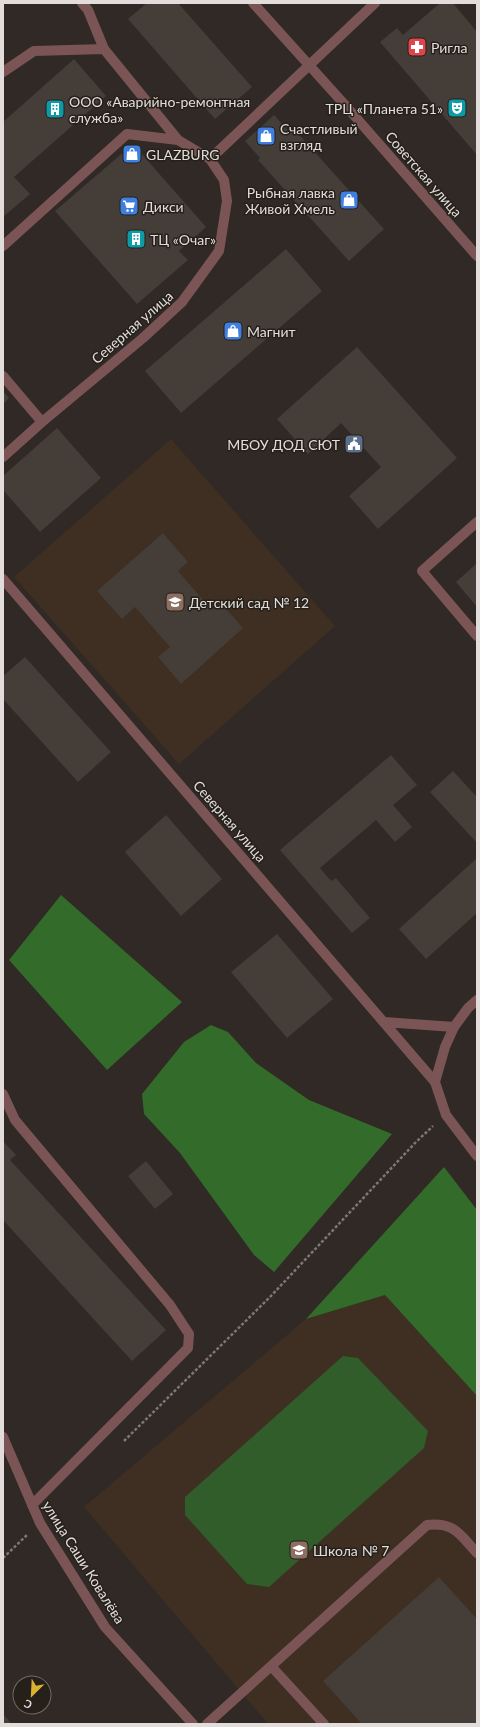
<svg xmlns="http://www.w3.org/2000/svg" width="480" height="1727" font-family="Lato,sans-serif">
	<rect width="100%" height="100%" fill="#302925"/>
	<path fill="#3e2f22" d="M171,439L335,626L179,764L14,577Z
		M385,1295L477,1396V1724H268L84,1507L306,1319Z"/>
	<path fill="#305d29" d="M343,1356L358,1358L428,1431L424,1448L269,1587L247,1584L185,1515V1497Z"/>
	<path fill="#336b2a" d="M61,895L182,1002L107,1070L9,960Z
		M211,1025L228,1032L256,1063L309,1100L392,1134L274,1272L254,1255L180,1153L144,1114L142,1094L184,1042Z
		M444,1167L477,1210V1396L385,1295L306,1319Z"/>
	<path fill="#443d38" d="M147,3H178L252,87L215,119L128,19Z
		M440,3H453L477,32V155L380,42L397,28L403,35Z
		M74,59L106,96L14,177L30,194L3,217V122Z
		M274,115L289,132L293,128L384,229L349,261L258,160L260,158L245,141Z
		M133,144L206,227L179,251L188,260L137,304L55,211Z
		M286,249L322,291L181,413L145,371Z
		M357,347L457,458L378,529L349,496L381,467L341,423L308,454L277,419Z
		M3,391L9,398L3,404Z
		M57,428L101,478L40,532L3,490V476Z
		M163,533L188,562L178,571L212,610L221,603L243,628L181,684L158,657L170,647L135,607L122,619L97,591Z
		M477,563V607L456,582Z
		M25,657L111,752L78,782L3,699V676Z
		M391,755L417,785L393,805L412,827L395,842L376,820L320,868L331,881L336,878L370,918L352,933L280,850Z
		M453,771L477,797V843L430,792Z
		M166,815L222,879L181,916L125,852Z
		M477,858V913L426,959L399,929Z
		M277,934L333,999L287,1038L231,972Z
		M3,1141L16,1155L10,1160L166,1330L132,1361L3,1220Z
		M146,1161L173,1194L155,1209L128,1176Z
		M439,1577L477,1619V1724H362L323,1681Z
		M3,1714L12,1724H3Z"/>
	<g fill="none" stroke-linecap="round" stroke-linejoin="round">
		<path stroke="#7e7774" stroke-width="2.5" stroke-dasharray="3 2" stroke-linecap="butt" d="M124,1441L270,1297L416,1142L433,1126
			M3,1558L27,1535"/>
		<path stroke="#7b5556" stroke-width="10" d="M82,3L88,10L104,49L178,140
			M3,72L34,51L104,49
			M3,246L127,134L178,140L210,159
			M3,376L42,422
			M3,457L42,422L143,338L182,302L219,251L227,201L224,180L210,159L375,3
			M477,522L422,571L477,636
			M3,1094L15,1120L170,1305L189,1334L188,1348L32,1505
			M271,1666L324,1724
			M207,1724L427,1525C455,1522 460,1535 477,1553"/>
		<path stroke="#7b5556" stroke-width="10" d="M3,579L435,1082
			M384,1022L454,1027"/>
		<path stroke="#7b5556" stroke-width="10" d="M253,3L345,105L477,256
			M477,1000L468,1008L454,1027L445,1047L435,1082L446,1115L477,1156
			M3,1437L40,1523L105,1627L193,1724"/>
	</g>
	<defs>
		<symbol id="pharmacy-square" viewBox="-11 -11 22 22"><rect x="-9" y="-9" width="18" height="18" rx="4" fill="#e0444e" stroke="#26201b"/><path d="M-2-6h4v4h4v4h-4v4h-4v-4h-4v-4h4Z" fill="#fff"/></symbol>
		<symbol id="theatre-square" viewBox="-11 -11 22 22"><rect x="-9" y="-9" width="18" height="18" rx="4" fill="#0f9aa8" stroke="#26201b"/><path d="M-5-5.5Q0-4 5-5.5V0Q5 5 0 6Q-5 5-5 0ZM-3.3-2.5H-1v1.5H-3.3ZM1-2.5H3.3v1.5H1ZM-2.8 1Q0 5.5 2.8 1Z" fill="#fff"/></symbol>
		<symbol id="building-square" viewBox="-11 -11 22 22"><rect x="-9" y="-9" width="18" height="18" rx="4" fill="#0f9aa8" stroke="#26201b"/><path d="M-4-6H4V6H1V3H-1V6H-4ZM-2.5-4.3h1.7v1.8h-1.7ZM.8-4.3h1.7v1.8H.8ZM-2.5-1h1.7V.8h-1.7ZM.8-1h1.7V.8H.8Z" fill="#fff"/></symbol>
		<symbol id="shop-square" viewBox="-11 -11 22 22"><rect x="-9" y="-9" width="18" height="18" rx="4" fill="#3f7fe0" stroke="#26201b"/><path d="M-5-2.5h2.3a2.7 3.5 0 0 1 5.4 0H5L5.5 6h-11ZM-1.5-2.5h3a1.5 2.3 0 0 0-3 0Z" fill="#fff"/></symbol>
		<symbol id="supermarket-square" viewBox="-11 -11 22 22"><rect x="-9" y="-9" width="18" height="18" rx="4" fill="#3f7fe0" stroke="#26201b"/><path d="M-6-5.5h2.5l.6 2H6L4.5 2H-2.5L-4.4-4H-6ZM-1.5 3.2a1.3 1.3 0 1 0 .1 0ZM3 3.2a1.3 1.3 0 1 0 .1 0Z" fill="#fff"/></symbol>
		<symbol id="civic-square" viewBox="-11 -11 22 22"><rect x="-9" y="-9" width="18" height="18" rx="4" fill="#5c6f8a" stroke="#26201b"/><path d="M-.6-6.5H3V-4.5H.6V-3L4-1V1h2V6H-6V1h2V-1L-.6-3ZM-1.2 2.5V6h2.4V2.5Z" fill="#fff"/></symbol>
		<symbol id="school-square" viewBox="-11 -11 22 22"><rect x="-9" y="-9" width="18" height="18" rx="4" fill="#8d6e63" stroke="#26201b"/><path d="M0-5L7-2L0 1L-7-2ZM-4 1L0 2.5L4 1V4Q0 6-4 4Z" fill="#fff"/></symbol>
	</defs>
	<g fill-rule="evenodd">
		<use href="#pharmacy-square" x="406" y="36" width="22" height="22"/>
		<use href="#theatre-square" x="446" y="97" width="22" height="22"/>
		<use href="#building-square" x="44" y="98" width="22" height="22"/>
		<use href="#shop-square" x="255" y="125" width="22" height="22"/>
		<use href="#shop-square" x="121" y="143" width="22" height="22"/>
		<use href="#shop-square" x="338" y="189" width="22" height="22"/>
		<use href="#supermarket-square" x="118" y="195" width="22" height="22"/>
		<use href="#building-square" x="125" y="228" width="22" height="22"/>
		<use href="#shop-square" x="222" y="320" width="22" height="22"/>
		<use href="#civic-square" x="343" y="433" width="22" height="22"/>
		<use href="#school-square" x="164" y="591" width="22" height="22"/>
		<use href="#school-square" x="288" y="1539" width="22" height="22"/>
	</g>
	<g text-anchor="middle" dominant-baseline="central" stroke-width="3" stroke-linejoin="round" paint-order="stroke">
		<g font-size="14" fill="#e2ddda" stroke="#26201b" text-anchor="start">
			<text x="431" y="47">Ригла</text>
			<text x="69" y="101">ООО «Аварийно-ремонтная<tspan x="69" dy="16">служба»</tspan></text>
			<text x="443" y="108" text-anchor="end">ТРЦ «Планета 51»</text>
			<text x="280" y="128">Счастливый<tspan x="280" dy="16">взгляд</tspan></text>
			<text x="146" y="154">GLAZBURG</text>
			<text x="335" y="192" text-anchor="end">Рыбная лавка<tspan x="335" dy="16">Живой Хмель</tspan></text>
			<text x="143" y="206">Дикси</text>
			<text x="150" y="239">ТЦ «Очаг»</text>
			<text x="247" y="331">Магнит</text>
			<text x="340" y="444" text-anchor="end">МБОУ ДОД СЮТ</text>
			<text x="189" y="602">Детский сад № 12</text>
			<text x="313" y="1550">Школа № 7</text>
		</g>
		<g font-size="14" fill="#e2ddda" stroke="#26201b">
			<text transform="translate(424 174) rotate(49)">Советская улица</text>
			<text transform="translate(132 327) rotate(-41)">Северная улица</text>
			<text transform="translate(230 821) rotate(49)">Северная улица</text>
			<text transform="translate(84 1562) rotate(58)">улица Саши Ковалёва</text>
		</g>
	</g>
	<rect width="480" height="1727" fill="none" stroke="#e2ddda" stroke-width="8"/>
	<g transform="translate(32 1695) rotate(204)"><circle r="19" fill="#26201b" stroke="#716c67"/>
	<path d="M0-3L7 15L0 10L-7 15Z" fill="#dbb333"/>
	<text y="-6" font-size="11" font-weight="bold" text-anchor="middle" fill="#e2ddda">С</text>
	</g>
</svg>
